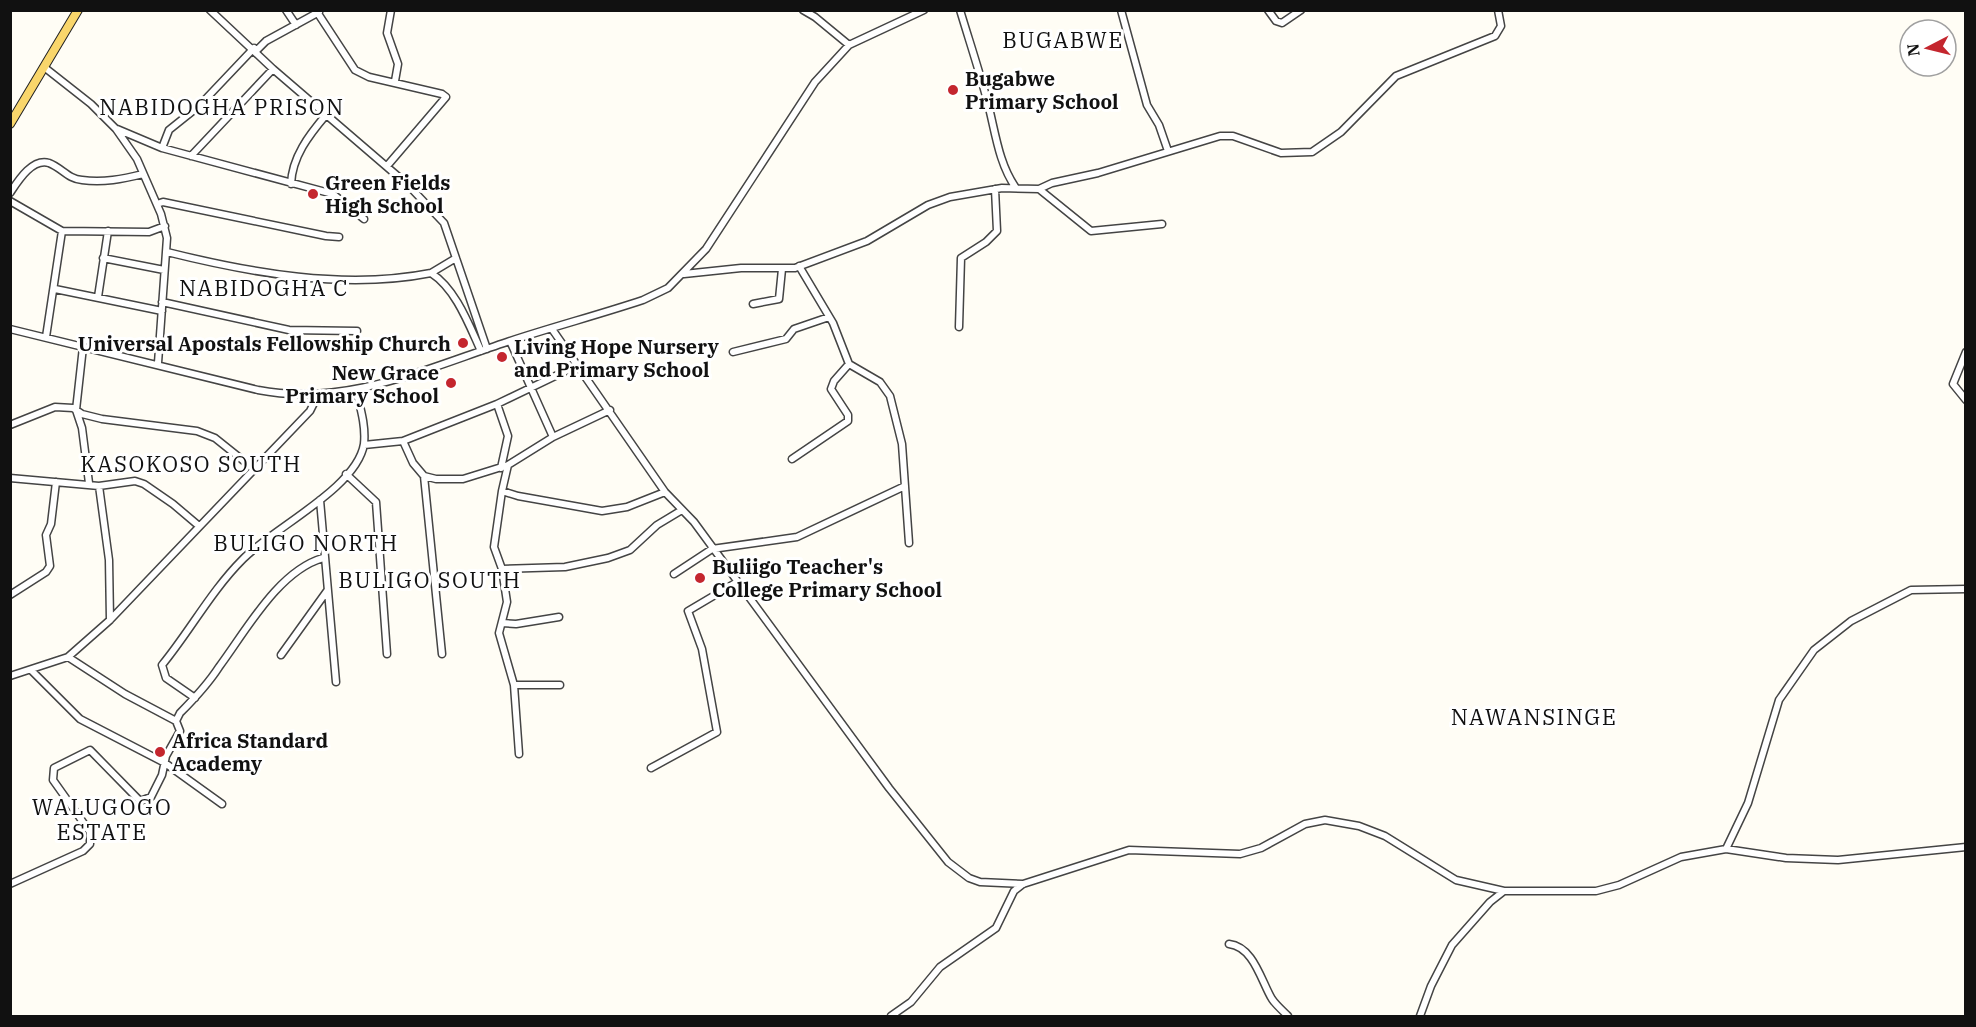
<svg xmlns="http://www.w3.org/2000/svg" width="1976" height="1027" font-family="'IBM Plex Serif',serif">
	<rect width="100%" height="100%" fill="#fffdf5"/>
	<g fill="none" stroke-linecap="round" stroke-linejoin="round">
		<defs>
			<path id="minor" d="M210,10L273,69L408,185L444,223L487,349
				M286,10L296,25
				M391,10L387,33L398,64L395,81
				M803,10L815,17L849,45
				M960,10C969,40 979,70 987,100C995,129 998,163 1016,188
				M1121,10L1147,105L1159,125L1168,151
				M1268,10L1276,21L1282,23L1301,10
				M317,12L355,70L369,77L442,94L446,97L387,166
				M256,51L266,41L319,12
				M44,67L91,104L116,129L137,159L161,214L167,238L158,363
				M117,129L162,148L333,194L364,219
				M162,148L169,130L199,106L254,48
				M191,156L273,69
				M291,184C292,157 309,135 326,115
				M1039,189L1091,231L1162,224
				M10,193C18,181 32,158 49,163C62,168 68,179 82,180C103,183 123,179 143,174
				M10,201L62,231L149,232L165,226
				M157,204L163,202L326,236L339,237
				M167,252C251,273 345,290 431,273C456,289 469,325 481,351
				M103,258L164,270
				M799,266L833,323L849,364L880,382L890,396L902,444L909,543
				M431,273L456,258
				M684,274L741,268H795L867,241L928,205L950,197L1002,188L1039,189L1052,183L1098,173L1220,136H1233L1281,153L1312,152L1341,132L1396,76L1495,36L1501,26L1498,10
				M55,289L162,311
				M98,297L108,231
				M162,302L289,330L357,331
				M753,304L779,299L782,269
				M959,327L961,258L986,242L997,231L995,189
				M10,329L258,390C345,407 425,369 507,342C552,327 598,315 643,300L668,288L706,249L815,82L849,45L924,10
				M552,329L665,492L694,522L889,788L948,862L969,878L980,882L1023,884
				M46,337L62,231
				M510,341L553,437
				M83,347L76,410L82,428L89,483
				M733,352L786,339L794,329L829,317
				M1966,352L1953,384L1966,400
				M10,425L55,407L73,408L82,414L102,419L197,431L215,438L255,470
				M403,441L497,404
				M364,445L403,441L413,463L424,476L436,479H463L508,465L553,437L610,410
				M792,459L848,421V415L831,389L834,381L849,364
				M508,465L502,491L518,496L602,511L627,507L665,492
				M501,468L508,436L497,404L576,366
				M346,474L376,502L387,654
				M424,476L442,654
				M10,478L99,486L135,481L144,484L173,504L199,526
				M99,486L109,560L110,620
				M502,491L494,547L502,569L565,567L608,558L630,550L657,525L682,510
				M320,500L336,682
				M502,569L507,602L499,633L514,685L519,754
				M674,574L712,549L797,537L905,486
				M10,595L46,572L50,566L46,535L51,524L56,482
				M502,623L516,624L559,617
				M281,655L327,591
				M68,657L125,694L176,721
				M31,670L80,719L165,763L222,804
				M10,676L68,657L110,620L310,411L318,395
				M514,685H560
				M195,698L166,678L162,665C190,631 211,591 243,559C273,528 357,488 364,444C366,425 360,407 356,390
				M651,768L717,732L702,649L688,611L737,582
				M1726,849L1748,803L1779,700L1814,650L1851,621L1911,590L1966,589
				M10,884L83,851L90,844V832L53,780L54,768L90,750L140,801L151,797L162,775L166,756L180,731L176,721L180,713C194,699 208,684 219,667C246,631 278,571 323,558
				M1229,944C1254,947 1261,981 1272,999C1276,1005 1283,1011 1288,1016
				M891,1016L911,1002L940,967L996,928L1014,891L1023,884L1129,850L1240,854L1261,848L1305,824L1325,820L1359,826L1385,836L1456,880L1504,891
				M1420,1016L1431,986L1452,945L1490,902L1504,891H1596L1619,885L1681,857L1726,849L1786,858L1838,860L1966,847"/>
			<path id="major" d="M10,124L78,10"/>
		</defs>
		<use href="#minor" stroke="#444" stroke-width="9"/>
		<use href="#major" stroke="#222" stroke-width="10"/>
		<use href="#minor" stroke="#fff" stroke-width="6"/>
		<use href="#major" stroke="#f9d66b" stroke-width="8"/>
	</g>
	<g fill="#c4262e" stroke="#fff" stroke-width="2">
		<circle cx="953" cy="90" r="6"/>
		<circle cx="313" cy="194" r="6"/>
		<circle cx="463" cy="343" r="6"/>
		<circle cx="502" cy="357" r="6"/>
		<circle cx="451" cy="383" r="6"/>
		<circle cx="700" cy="578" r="6"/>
		<circle cx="160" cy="752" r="6"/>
	</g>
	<g text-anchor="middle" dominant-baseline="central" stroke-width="6" stroke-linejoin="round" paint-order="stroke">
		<g font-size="20" font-weight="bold" fill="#111" stroke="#fff" text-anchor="start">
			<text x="965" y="78">Bugabwe<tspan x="965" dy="23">Primary School</tspan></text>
			<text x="325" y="182">Green Fields<tspan x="325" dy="23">High School</tspan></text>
			<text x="451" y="343" text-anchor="end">Universal Apostals Fellowship Church</text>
			<text x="514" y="346">Living Hope Nursery<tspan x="514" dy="23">and Primary School</tspan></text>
			<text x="439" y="372" text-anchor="end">New Grace<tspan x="439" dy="23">Primary School</tspan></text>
			<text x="712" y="566">Buliigo Teacher's<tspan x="712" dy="23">College Primary School</tspan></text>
			<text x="172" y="740">Africa Standard<tspan x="172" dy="23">Academy</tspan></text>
		</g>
		<g font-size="22" letter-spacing="1.5" fill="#111" stroke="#fff">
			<text x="1063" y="39">BUGABWE</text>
			<text x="222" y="106">NABIDOGHA PRISON</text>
			<text x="264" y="287">NABIDOGHA C</text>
			<text x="191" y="463">KASOKOSO SOUTH</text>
			<text x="306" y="542">BULIGO NORTH</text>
			<text x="430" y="579">BULIGO SOUTH</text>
			<text x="1534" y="716">NAWANSINGE</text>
			<text x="102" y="806">WALUGOGO<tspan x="102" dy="25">ESTATE</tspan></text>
		</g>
	</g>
	<rect width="1976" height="1027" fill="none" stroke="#111111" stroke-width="24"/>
	<g transform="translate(1928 48) rotate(263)"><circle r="28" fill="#ffffff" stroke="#a0a0a0" stroke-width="1.5"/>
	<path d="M0-4.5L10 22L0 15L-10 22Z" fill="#c4262e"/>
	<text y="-9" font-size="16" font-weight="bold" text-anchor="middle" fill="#111111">N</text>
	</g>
</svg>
